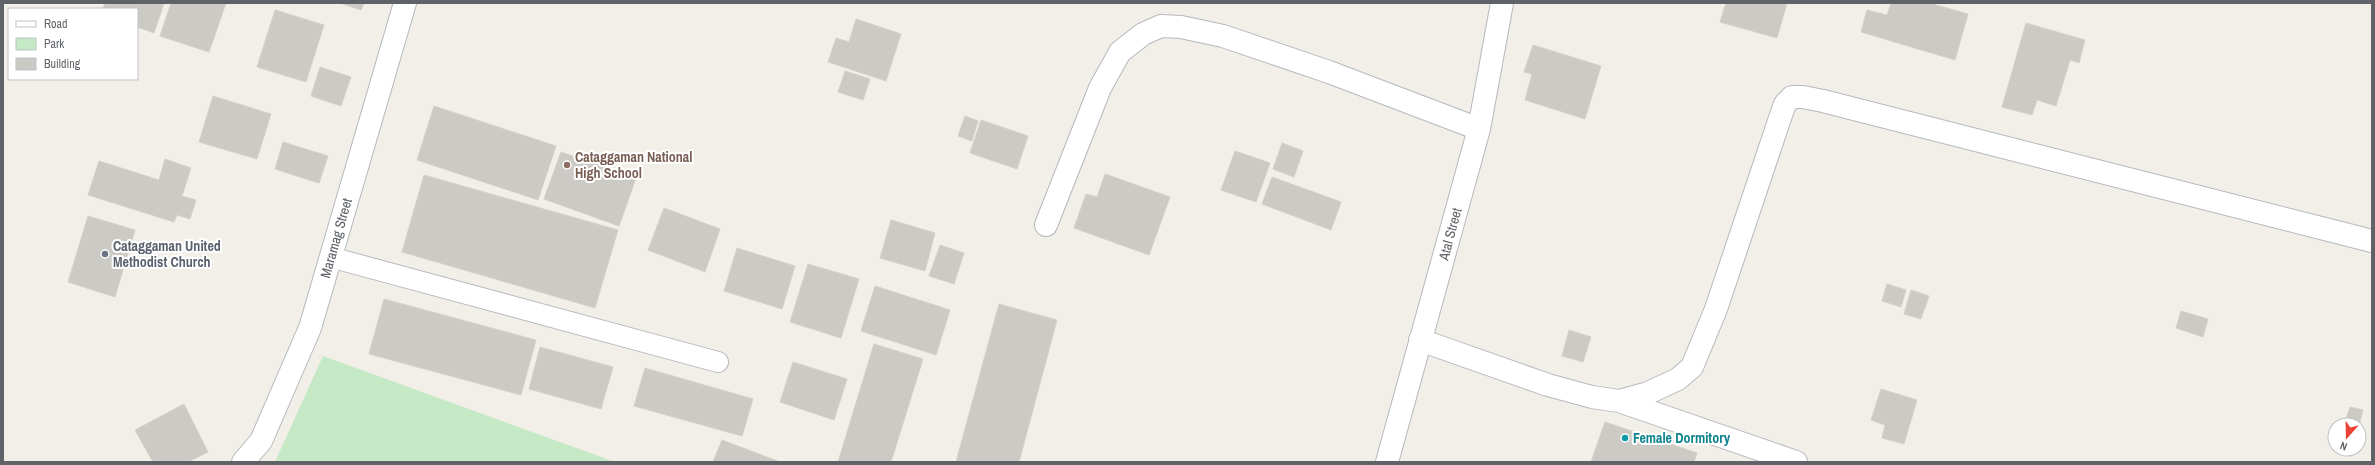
<svg xmlns="http://www.w3.org/2000/svg" width="2375" height="465" font-family="'Archivo Narrow',sans-serif">
	<rect width="100%" height="100%" fill="#f1efe8"/>
	<path fill="#c5e8c5" d="M323,356L615,462H275Z"/>
	<path fill="#cccac5" stroke="#d6d1c6" d="M105,3H164L154,33L137,27V9H103Z
		M171,3H226L209,52L160,36Z
		M340,3H364L361,10Z
		M1726,3H1787L1777,38L1720,22Z
		M1891,3H1929L1968,14L1955,60L1861,32L1867,10L1887,15Z
		M275,10L324,25L306,82L257,67Z
		M856,19L901,34L886,81L828,62L836,38L849,42Z
		M2026,23L2085,40L2079,63L2070,60L2056,106L2037,100L2032,115L2002,107Z
		M1533,45L1601,66L1585,119L1525,100L1532,74L1524,72Z
		M320,67L351,77L341,106L311,96Z
		M845,71L870,79L863,100L838,92Z
		M213,96L271,114L257,159L199,142Z
		M434,106L556,146L538,200L417,160Z
		M965,116L978,121L972,141L958,136Z
		M981,120L1028,136L1017,169L970,153Z
		M283,142L328,156L319,183L275,169Z
		M1282,143L1303,151L1294,177L1273,169Z
		M1235,151L1270,163L1256,202L1221,190Z
		M561,152L636,178L619,226L544,199Z
		M165,159L191,168L182,196L196,200L190,219L177,215L174,222L88,195L99,161L159,180Z
		M1105,174L1170,197L1149,255L1074,228L1086,194L1097,197Z
		M424,175L618,230L595,308L402,252Z
		M1272,177L1341,202L1331,230L1262,204Z
		M664,208L720,229L705,272L648,250Z
		M88,216L135,230L115,297L68,282Z
		M891,220L935,233L925,271L880,258Z
		M940,245L964,253L954,284L929,276Z
		M737,248L795,266L782,309L724,291Z
		M808,264L859,279L841,338L790,322Z
		M1887,284L1906,290L1901,307L1882,301Z
		M875,286L950,310L936,355L861,331Z
		M1911,290L1929,296L1921,319L1904,314Z
		M384,299L536,340L521,395L369,354Z
		M999,304L1057,320L1019,462H956Z
		M2181,311L2208,319L2203,337L2176,328Z
		M1569,330L1591,337L1583,362L1562,356Z
		M874,344L923,359L891,462H838Z
		M540,347L613,367L601,409L529,389Z
		M793,362L847,379L834,420L780,402Z
		M645,368L753,399L742,436L634,406Z
		M1881,389L1917,400L1904,444L1882,438L1885,425L1871,420Z
		M184,404L208,452L188,462H153L135,430Z
		M2350,407L2363,410L2359,426L2344,425Z
		M1605,422L1697,453L1694,462H1591Z
		M722,440L780,462H713Z"/>
	<g fill="none" stroke-linecap="round" stroke-linejoin="round">
		<defs>
			<path id="lane" d="M330,257L718,362"/>
			<path id="street" d="M1046,225L1100,88L1120,52L1143,34L1161,26L1181,27L1223,36L1329,72L1479,129
				M1420,340L1548,385L1592,397L1619,401L1648,393L1678,379L1692,367L1716,309L1780,118L1785,104L1792,97H1803L1823,101L2372,241
				M1619,401L1796,462
				M243,462L261,441L310,328L405,3
				M1387,462L1479,129L1502,3"/>
		</defs>
		<use href="#lane" stroke="#b5b8bc" stroke-width="22"/>
		<use href="#street" stroke="#b5b8bc" stroke-width="24"/>
		<use href="#lane" stroke="#fff" stroke-width="20"/>
		<use href="#street" stroke="#fff" stroke-width="22"/>
	</g>
	<circle fill="#8d6e63" stroke="#fff" stroke-width="1.5" cx="567" cy="165" r="4"/>
	<circle fill="#6b7280" stroke="#fff" stroke-width="1.5" cx="105" cy="254" r="4"/>
	<circle fill="#0f9aa8" stroke="#fff" stroke-width="1.5" cx="1625" cy="438" r="4"/>
	<g text-anchor="middle" dominant-baseline="central" stroke-width="4" stroke-linejoin="round" paint-order="stroke">
		<g font-size="14" font-weight="bold" fill="#785e54" stroke="#fff" text-anchor="start">
			<text x="575" y="157">Cataggaman National<tspan x="575" dy="16">High School</tspan></text>
		</g>
		<g font-size="14" fill="#5f6368" stroke="#fff">
			<text transform="translate(1450 234) rotate(-75)">Atal Street</text>
			<text transform="translate(336 238) rotate(-74)">Maramag Street</text>
		</g>
		<g font-size="14" font-weight="bold" fill="#5b616d" stroke="#fff" text-anchor="start">
			<text x="113" y="246">Cataggaman United<tspan x="113" dy="16">Methodist Church</tspan></text>
		</g>
		<g font-size="14" font-weight="bold" fill="#0d838f" stroke="#fff" text-anchor="start">
			<text x="1633" y="438">Female Dormitory</text>
		</g>
	</g>
	<rect width="2375" height="465" fill="none" stroke="#5f6368" stroke-width="8"/>
	<rect x="8" y="8" width="130" height="72" fill="#ffffff" stroke="#bfc1c3"/>
	<rect x="16" y="21" width="20" height="6" fill="#ffffff" stroke="#bfc1c3"/>
	<text x="44" y="28" font-size="12" fill="#5f6368">Road</text>
	<rect x="16" y="38" width="20" height="12" fill="#c5e8c5" stroke="#bfc1c3"/>
	<text x="44" y="48" font-size="12" fill="#5f6368">Park</text>
	<rect x="16" y="58" width="20" height="12" fill="#cccac5" stroke="#bfc1c3"/>
	<text x="44" y="68" font-size="12" fill="#5f6368">Building</text>
	<g transform="translate(2347 437) rotate(200)"><circle r="19" fill="#ffffff" stroke="#bfc1c3"/>
	<path d="M0-3L7 15L0 10L-7 15Z" fill="#ea4335"/>
	<text y="-6" font-size="11" font-weight="bold" text-anchor="middle" fill="#5f6368">N</text>
	</g>
</svg>
